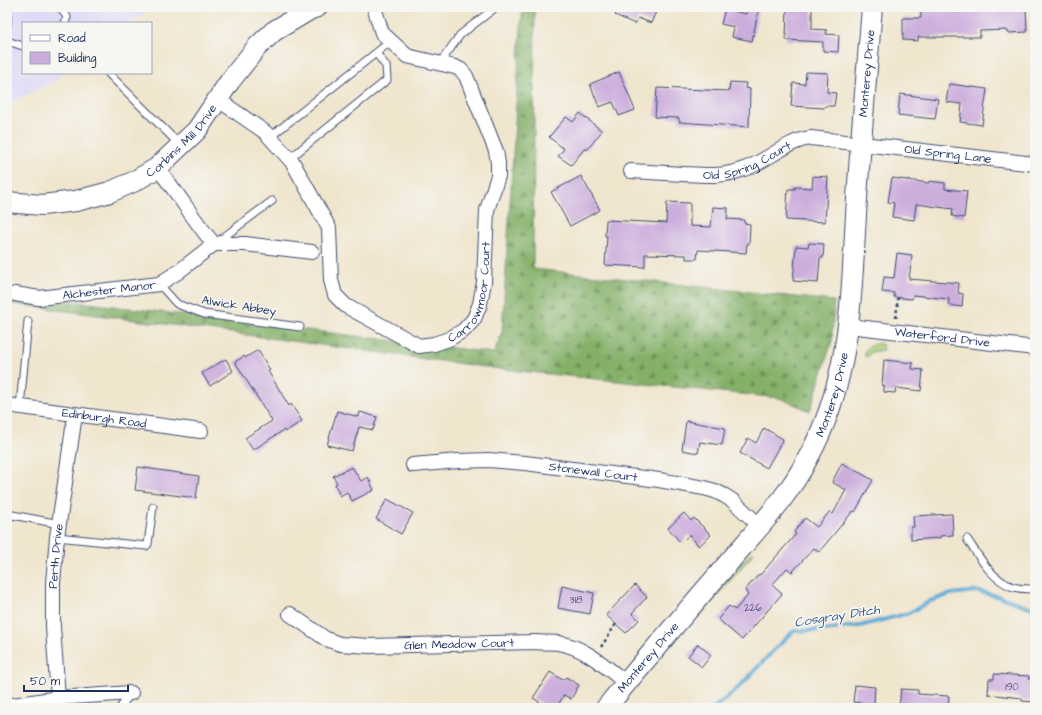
<svg xmlns="http://www.w3.org/2000/svg" width="1042" height="715" font-family="'Architects Daughter',sans-serif">
	<defs>
		<pattern id="grass-dots" width="8" height="8" patternUnits="userSpaceOnUse"><rect width="8" height="8" fill="#a6cc76"/><path d="M2 2h.1M6 6h.1" fill="none" stroke="#86a664" stroke-width="1.8" stroke-linecap="round"/></pattern>
		<pattern id="forest-firs" width="22" height="20" patternUnits="userSpaceOnUse"><rect width="22" height="20" fill="#84b067"/><path d="M5 1l3.5 6h-7zM16 11l3.5 6h-7z" fill="#6b9058"/></pattern>
	</defs>
	<rect width="100%" height="100%" fill="#f6f6f2"/>
	<filter id="ink" filterUnits="userSpaceOnUse"><feTurbulence type="fractalNoise" baseFrequency=".025" numOctaves="2"/><feDisplacementMap in="SourceGraphic" scale="8" xChannelSelector="R" yChannelSelector="G"/><feConvolveMatrix kernelMatrix="1 2 1 2 8 2 1 2 1" color-interpolation-filters="sRGB"/></filter>
	<filter id="wash" filterUnits="userSpaceOnUse"><feTurbulence type="fractalNoise" baseFrequency=".012" numOctaves="4" result="noise"/><feDisplacementMap in="SourceGraphic" scale="16" xChannelSelector="R" yChannelSelector="G"/><feGaussianBlur stdDeviation="0.9" result="paint"/><feColorMatrix in="noise" values="0 0 0 0 0 0 0 0 0 0 0 0 0 0 0 0 0 1.4 0 .05"/><feComposite in="paint" operator="in"/></filter>
	<g filter="url(#wash)">
		<rect width="100%" height="100%" fill="#f0e5cd"/>
		<path fill="#dbd6f7" d="M7,7H153L131,23H23V73H65L59,78L12,102L7,186Z"/>
		<path fill="url(#grass-dots)" stroke="#607e6a" d="M751,552L754,553L699,617L698,614Z"/>
		<path fill="url(#forest-firs)" stroke="#507062" d="M523,7H535L533,269L834,301L832,341L810,411L779,398L500,369L7,303V293L494,353L502,332L521,25Z"/>
		<path fill="#a6cc76" stroke="#607e6a" d="M877,343L882,344L883,350L872,352L867,357L865,356L864,353C867,347 870,345 877,343Z"/>
		<g fill="none" stroke-linecap="round" stroke-linejoin="round">
			<path stroke="#5eaad6" stroke-width="4" d="M713,708C745,687 765,655 794,631L822,630L860,626L909,613L930,601L951,594L976,591L1000,597L1035,609"/>
		</g>
		<g id="blocks">
			<path fill="#ccaedd" d="M614,7H658L651,23L638,18L635,24L615,15L618,9Z
				M748,7H759L752,41L732,37L734,27L721,24L725,9L746,14Z
				M787,7H812V29L827,30L826,34L839,35L838,52L823,51V42L786,40Z
				M994,8H1026L1027,32L1008,33L1007,30L980,31V37H918V41L903,40V18H921V10H994Z
				M619,72L635,110L619,116L613,102L599,107L590,84Z
				M806,72L828,73L827,92L836,93L834,106H825L824,108L791,106L793,83L805,84Z
				M730,82L746,83L745,88L750,89L749,127L679,122V118L655,117L657,88L729,91Z
				M949,84L987,89L982,125L960,122L962,104L946,102Z
				M900,94L938,99L935,119L898,115Z
				M580,113L602,131L587,150L585,148L571,165L558,156L564,149L549,137L566,117L573,122Z
				M581,176L600,210L570,226L551,192Z
				M813,176L828,177L825,222L786,220L788,189H795V187L812,188Z
				M892,178L929,183V181L945,183V189L967,191L964,218L952,216L953,209L916,204L914,220L892,217L894,203L888,202Z
				M667,202L690,203V226L711,227L713,207L728,208L727,219L744,220V223L750,224L749,244H747L746,253L698,250L697,259H686V255L645,254V267L605,265L607,236H605L606,220L666,223Z
				M809,243L824,244L823,258H820L818,283L793,281L796,246L808,247Z
				M897,253L912,255L909,279L959,283L958,293L963,294L962,307L948,305L949,299L913,295L912,299L894,297V293L882,292L884,277L894,278Z
				M258,350L270,370L268,371L289,406L291,404L302,421L285,432L284,430L253,450L245,438L272,421L235,362L244,356L245,358Z
				M226,359L233,371L210,386L202,373Z
				M884,360L913,363L912,369L923,370L921,391L896,388L895,393L884,392V386L882,385Z
				M337,411L359,417L360,412L377,417L373,430L359,427L352,451L327,445Z
				M686,421L725,428L722,445L700,442L698,453L682,450Z
				M764,428L783,439L767,468L740,453L748,438L756,443Z
				M842,463L873,480L855,512L853,511L819,552L814,548L792,572L787,568L772,585L782,594L742,640L718,619L729,606L735,610L748,595L745,590L759,574L760,575L796,534L794,532L805,518L817,527L830,511L833,514L846,490L832,482Z
				M138,467L199,476L196,498L135,490Z
				M352,467L361,481L368,477L374,490L352,501L347,492L340,496L335,484L337,483L333,476Z
				M387,499L413,513L401,534L376,519Z
				M684,513L691,521L694,518L711,535L699,546L689,535L681,543L668,528Z
				M952,514L953,535L940,536V538L911,540V527H914L913,516Z
				M635,585L647,597L632,613L639,620L626,633L606,615Z
				M562,586L594,593L590,614L558,608Z
				M698,644L711,655L702,667L688,656Z
				M550,672L563,680L566,677L579,685L571,699L564,695L557,707L550,704L548,707L533,698Z
				M994,674L1029,676V679H1035V702L1022,701V698L988,694L989,679H994Z
				M855,685L875,687L874,704L853,702Z
				M901,689L918,690V694L949,696L948,708H899Z"/>
		</g>
	</g>
	<g filter="url(#ink)">
		<use href="#blocks" fill-opacity="0" stroke="#3b4a6f" stroke-width="1"/>
		<g fill="none" stroke-linecap="round" stroke-linejoin="round">
			<defs>
				<path id="lane" d="M60,7L67,17L65,23
					M7,27L8,7
					M7,41L23,46
					M440,63L460,35L496,7
					M109,74L179,144
					M270,137L391,41
					M289,159L387,80L386,66L376,53
					M217,242L272,201
					M159,284L177,304L204,314L300,327
					M20,407L28,321
					M7,514L60,524
					M57,537L146,546L148,544L153,507
					M967,539C980,558 991,579 1013,587C1020,589 1028,589 1035,589
					M120,708L131,693"/>
				<g id="street">
					<path id="s1" d="M217,99L265,132L293,163L329,228L331,280L335,295L346,306L419,346L434,344L449,339L464,330L474,319L480,304L484,282L487,210L498,176V163L496,151L466,76L461,70L455,67L407,56L382,33L374,7"/>
					<path d="M157,168C178,192 193,220 214,244"/>
					<path id="s2" d="M631,171C648,172 666,173 683,174C703,175 722,177 741,170C766,163 785,141 811,138L1035,164"/>
					<path id="s3" d="M15,294L39,298L159,284L178,272L214,244H245L312,252"/>
					<path id="s4" d="M849,326L1035,348"/>
					<path id="s5" d="M7,405L201,431"/>
					<path id="s6" d="M413,465L458,461L489,460L525,463L659,480L704,488L715,491L725,496L733,501L760,526"/>
					<path id="s7" d="M290,614L326,639L340,644L369,646L536,642C543,643 551,642 558,643C585,647 606,667 626,683"/>
					<path id="s8" d="M58,698L53,627V583L57,537L75,415"/>
					<path d="M7,706L58,698L131,693"/>
				</g>
				<g id="secondary">
					<path id="s9" d="M7,202L42,205L76,201L110,192L133,182L157,168L197,130L230,81L257,47L274,31L311,9L317,7"/>
					<path id="s10" d="M606,708C646,658 688,610 730,561C758,528 788,497 808,458C853,377 851,289 857,199C861,135 867,71 872,7"/>
				</g>
			</defs>
			<use href="#lane" stroke="#3b4a6f" stroke-width="9"/>
			<use href="#street" stroke="#3b4a6f" stroke-width="16"/>
			<use href="#secondary" stroke="#3b4a6f" stroke-width="22"/>
			<path stroke="#3b4a6f" stroke-width="2.5" stroke-dasharray="3 3" stroke-linecap="butt" d="M896,318L898,298
				M601,647L616,624"/>
			<use href="#lane" stroke="#fff" stroke-width="7"/>
			<use href="#street" stroke="#fff" stroke-width="14"/>
			<use href="#secondary" stroke="#fff" stroke-width="20"/>
		</g>
	</g>
	<g text-anchor="middle" dominant-baseline="central" stroke-width="3.5" stroke-linejoin="round" paint-order="stroke">
		<g font-size="10" fill="#474f7e">
			<text x="576" y="600">318</text>
			<text x="753" y="608">226</text>
			<text x="1012" y="687">190</text>
		</g>
		<g font-size="12" fill="#1b2f5e" stroke="#f6f6f2">
			<text stroke="none"><textPath href="#s10" startOffset="714">Monterey Drive</textPath></text>
			<text stroke="none"><textPath href="#s9" startOffset="194">Corbins Mill Drive</textPath></text>
			<text stroke="none"><textPath href="#s2" startOffset="326">Old Spring Lane</textPath></text>
			<text stroke="none"><textPath href="#s2" startOffset="119">Old Spring Court</textPath></text>
			<text stroke="none"><textPath href="#s1" startOffset="427">Carrowmoor Court</textPath></text>
			<text stroke="none"><textPath href="#s3" startOffset="95">Alchester Manor</textPath></text>
			<text transform="translate(239 306) rotate(9)">Alwick Abbey</text>
			<text stroke="none"><textPath href="#s4" startOffset="94">Waterford Drive</textPath></text>
			<text stroke="none"><textPath href="#s10" startOffset="390">Monterey Drive</textPath></text>
			<text stroke="none"><textPath href="#s5" startOffset="98">Edinburgh Road</textPath></text>
			<text stroke="none"><textPath href="#s6" startOffset="181">Stonewall Court</textPath></text>
			<text stroke="none"><textPath href="#s8" startOffset="142">Perth Drive</textPath></text>
			<text stroke="none"><textPath href="#s7" startOffset="178">Glen Meadow Court</textPath></text>
			<text stroke="none"><textPath href="#s10" startOffset="66">Monterey Drive</textPath></text>
		</g>
		<g font-size="13" font-style="italic" fill="#325a88" stroke="#f6f6f2">
			<text transform="translate(837 616) rotate(-9)">Cosgray Ditch</text>
		</g>
	</g>
	<rect width="1042" height="715" fill="none" stroke="#f6f6f2" stroke-width="24"/>
	<rect x="22" y="22" width="130" height="52" fill="#f6f6f2" stroke="#9ea6b7"/>
	<rect x="30" y="35" width="20" height="6" fill="#ffffff" stroke="#9ea6b7"/>
	<text x="58" y="42" font-size="12" fill="#1b2f5e">Road</text>
	<rect x="30" y="52" width="20" height="12" fill="#ccaedd" stroke="#9ea6b7"/>
	<text x="58" y="62" font-size="12" fill="#1b2f5e">Building</text>
	<path d="M24 685v6h104v-6" fill="none" stroke="#1b2f5e" stroke-width="2"/>
	<text x="30" y="685" font-size="12" fill="#1b2f5e" stroke="#f6f6f2" stroke-width="3" paint-order="stroke">50 m</text>
</svg>
